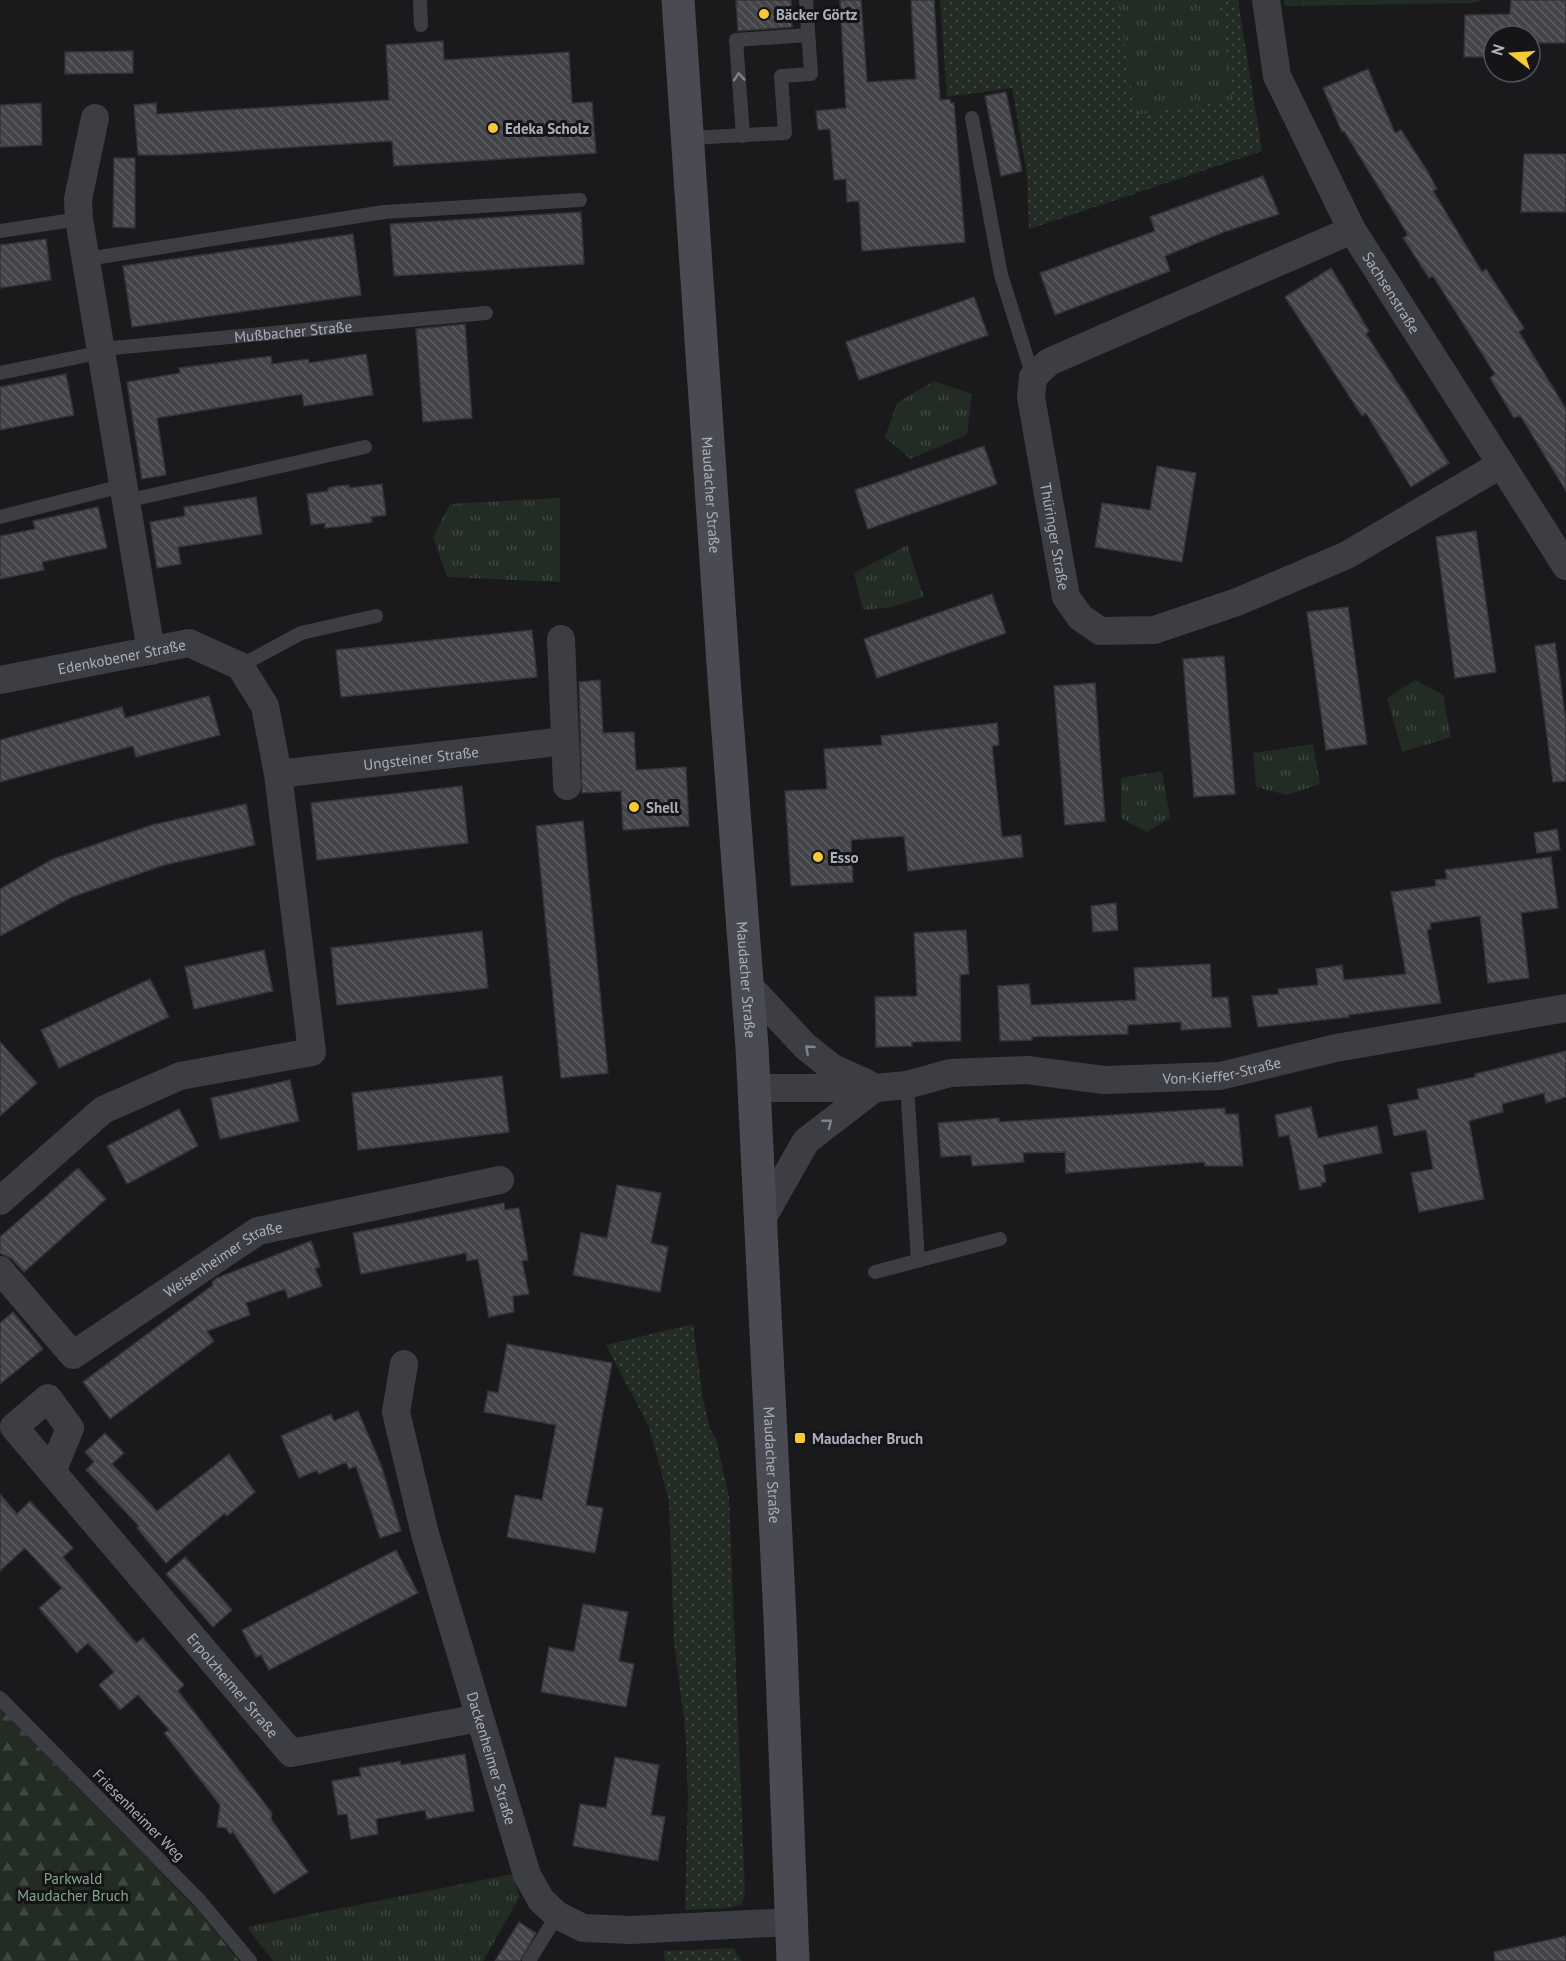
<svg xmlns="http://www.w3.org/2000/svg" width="1566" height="1961" font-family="'PT Sans',sans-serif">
	<defs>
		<pattern id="grass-dots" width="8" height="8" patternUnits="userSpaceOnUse" patternTransform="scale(1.5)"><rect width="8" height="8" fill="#222b24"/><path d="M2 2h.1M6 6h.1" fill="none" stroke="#3f4742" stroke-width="1.8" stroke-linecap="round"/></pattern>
		<pattern id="forest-firs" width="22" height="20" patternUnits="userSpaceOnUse" patternTransform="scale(1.5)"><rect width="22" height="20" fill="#222b24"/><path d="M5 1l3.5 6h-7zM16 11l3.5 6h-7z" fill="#3f4742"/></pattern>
		<pattern id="park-tufts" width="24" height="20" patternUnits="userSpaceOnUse" patternTransform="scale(1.5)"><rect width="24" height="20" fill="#222b24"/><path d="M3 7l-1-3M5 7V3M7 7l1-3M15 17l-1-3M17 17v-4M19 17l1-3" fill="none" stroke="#3f4742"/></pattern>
		<pattern id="building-back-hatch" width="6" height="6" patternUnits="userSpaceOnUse" patternTransform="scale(1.5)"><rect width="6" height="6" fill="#444549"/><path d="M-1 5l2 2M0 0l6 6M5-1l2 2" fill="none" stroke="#5c5d61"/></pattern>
	</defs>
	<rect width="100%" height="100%" fill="#1a1a1c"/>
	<path fill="url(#grass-dots)" d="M940,0H1238L1262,151L1029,229L1027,175L1012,88L947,97Z
		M693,1324L703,1399L710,1429L716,1439L729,1497L745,1892L742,1904L730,1908L685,1910L688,1794L685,1727L674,1642L669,1500L649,1427L606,1345Z
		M733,1948L742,1961H665L664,1951Z"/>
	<path fill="url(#forest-firs)" d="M0,1708L196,1908L239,1961H0Z"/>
	<path fill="url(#park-tufts)" d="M1118,0H1219L1233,100L1135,115Z
		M1284,0H1482L1472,3L1285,6Z
		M934,381L972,394L967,435L910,459L885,437L897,403Z
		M560,498V582L447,577L433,537L450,504Z
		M907,545L924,597L892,607L863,610L854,573Z
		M1415,680L1443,695L1451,737L1402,752L1387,698Z
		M1313,744L1320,784L1287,795L1256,787L1253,753Z
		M1162,771L1170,818L1147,832L1121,818V778Z
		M512,1874L520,1897L483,1961H273L247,1927Z"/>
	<path fill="url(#building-back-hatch)" stroke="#343439" stroke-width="1.5" d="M736,0H791L792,27L738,31Z
		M840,0H861L867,82L916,79L911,0H934L940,100L950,99L951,103H954L965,242L862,251L859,201L847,202L846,179L834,180L830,129L818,130L816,111L846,108Z
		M1511,0H1566V43H1530V36H1494V57H1464L1465,15L1510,14Z
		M443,41L444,60L569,52L572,103L592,102L596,153L394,166L392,141L173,155H138L134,105L156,103L157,114L389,100L386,45Z
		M133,51V73L65,74V52Z
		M1368,69L1395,133L1401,130L1426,169L1437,189L1433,191L1482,272L1486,269L1524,328L1519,332L1566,409V491L1520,415L1514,418L1490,378L1495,374L1433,276L1429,278L1403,238L1408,235L1344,131L1342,132L1323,88Z
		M1006,92L1022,171L1001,176L985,96Z
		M41,103L42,145L0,147V105Z
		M1524,154H1566V212H1521Z
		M114,158H135V228L113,227Z
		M1263,176L1279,214L1224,232L1165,256L1170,271L1055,315L1040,273L1155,231L1150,217Z
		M581,212L584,264L394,276L390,224Z
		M353,234L361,295L132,327L123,266Z
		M46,239L51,280L0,288V245Z
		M1331,268L1369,331L1366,334L1449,463L1411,487L1366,413L1362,416L1285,297Z
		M974,297L988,335L859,380L846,342Z
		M465,324L472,418L423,422L416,329Z
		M366,354L373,395L304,406L302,394L157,418L166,475L142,479L127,382L180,373L179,368L271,356L272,364L308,359L309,363Z
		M66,374L74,415L0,430V387Z
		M984,446L997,484L868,529L855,490Z
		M1157,466L1196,473L1182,562L1095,547L1102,503L1150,510Z
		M382,484L386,515L371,517L372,522L344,526L325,528V523L311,525L307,494L328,491V488L338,486L349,485V488Z
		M256,497L262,534L178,547L181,564L157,568L150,522L185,516L184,507Z
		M98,507L107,548L42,562L44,570L0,579V536L35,529L33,521Z
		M1476,531L1496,672L1455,678L1436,537Z
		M992,594L1006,633L877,678L864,639Z
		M1348,607L1367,744L1326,750L1307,612Z
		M532,630L537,677L341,697L336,650Z
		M1555,643L1566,722V781L1553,782L1535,646Z
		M1224,656L1235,794L1194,797L1183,659Z
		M600,680L603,733L634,732L636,770L686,767L689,826L623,830L621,791L582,793L579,682Z
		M1095,683L1105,821L1065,825L1054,686Z
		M209,696L220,735L136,757L133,746L0,782V740L122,707L125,718Z
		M997,723L999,745L992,746L1002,837L1021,835L1023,857L908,871L904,836L851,840L853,882L791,886L785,791L827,789L824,749L882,745L881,736Z
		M462,786L468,843L317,860L311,803Z
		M246,804L255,845L164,865L72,897L0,936V889L53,859L152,825Z
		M583,821L608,1073L561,1078L536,826Z
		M1557,829L1560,850L1537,853L1534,833Z
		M1551,857L1558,908L1521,913L1529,978L1488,983L1480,916L1430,923L1431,929L1427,930L1441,1003L1348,1015L1349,1017L1258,1027L1252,996L1279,994L1278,989L1318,985L1316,969L1342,965L1344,980L1406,974L1391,892L1436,886L1435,880L1447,879L1445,870Z
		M1116,903L1118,930L1093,932L1091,906Z
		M966,930L969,974L960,975L961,1041L912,1042V1046L876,1047L875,997L917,996L914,933Z
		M482,931L488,988L337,1005L331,948Z
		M264,950L273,991L194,1009L185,967Z
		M1210,964L1212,998L1228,997L1231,1027L1181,1030V1022L1128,1025V1034L1032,1037V1040L1000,1041L998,986L1029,984L1031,1005L1136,1000L1134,968Z
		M150,979L169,1017L59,1068L41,1030Z
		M0,1042L37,1083L0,1116Z
		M1566,1051V1097L1546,1103L1544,1093L1502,1104L1503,1112L1469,1121L1484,1199L1419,1212L1411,1173L1433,1169L1426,1130L1394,1136L1388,1105L1419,1099L1417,1089L1475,1077V1074Z
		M502,1076L509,1132L358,1150L352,1093Z
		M290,1080L299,1121L220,1139L211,1098Z
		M1311,1107L1318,1138L1377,1126L1382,1153L1323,1165L1326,1182L1321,1183L1322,1186L1300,1190L1289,1135L1279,1137L1275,1115Z
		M1225,1108V1114H1238L1243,1166H1205L1204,1162L1066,1173L1065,1152L1023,1153L1024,1162L972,1166L971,1155L941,1157L938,1123L999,1118V1122L1063,1118Z
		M179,1109L198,1146L127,1184L107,1146Z
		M78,1168L106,1199L24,1272L12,1259L0,1253V1237Z
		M617,1185L661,1193L651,1243L668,1247L660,1292L573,1275L581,1233L607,1238Z
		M504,1203L505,1210L519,1208L528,1260L522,1261L529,1294L513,1296L514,1312L489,1317L478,1259L467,1261L466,1253L361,1274L353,1233Z
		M311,1241L320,1267L315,1268L322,1286L288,1298L285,1289L246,1303L250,1315L207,1331L214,1341L110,1419L83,1382L213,1285L212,1282L217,1278Z
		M13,1312L43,1349L0,1384V1323Z
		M507,1344L612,1363L586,1505L603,1508L595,1553L507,1537L515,1495L542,1500L556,1425L484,1412L488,1391L498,1393Z
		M358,1411L381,1465L401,1531L380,1538L356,1466L349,1469L346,1462L319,1474L317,1470L299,1478L281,1436L331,1414L334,1421Z
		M105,1433L124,1453L112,1464L157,1511L229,1454L255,1492L227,1516L225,1513L166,1563L137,1528L139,1526L86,1470L94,1462L85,1452Z
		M0,1494L17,1514L30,1501L73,1548L63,1557L136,1643L143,1638L184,1685L178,1691L272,1813L271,1819L308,1872L274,1894L233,1832L230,1834L226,1828L217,1827L220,1805L164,1733L169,1730L138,1695L120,1710L99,1685L114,1672L88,1643L77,1653L39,1608L62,1588L25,1548L0,1571Z
		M396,1550L418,1593L269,1670L261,1655L256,1657L242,1630Z
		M185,1557L232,1610L213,1627L166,1574Z
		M583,1604L628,1612L619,1661L634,1664L626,1707L541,1692L549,1647L574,1652Z
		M465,1754L474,1811L427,1819L425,1810L376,1819L378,1834L351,1839L347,1814L338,1815L332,1781L361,1776L359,1768L400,1761L401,1765Z
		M615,1757L659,1765L651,1815L665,1817L658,1861L573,1846L580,1804L606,1808Z
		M519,1922L536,1933L520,1961H495Z
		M1566,1936V1961H1495L1494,1952Z"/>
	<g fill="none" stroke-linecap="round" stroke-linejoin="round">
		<g stroke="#3d3d44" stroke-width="14">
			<path d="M420,0L421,25"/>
			<path d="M972,118L1001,275L1033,377"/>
			<path d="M743,136L736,40L808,35"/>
			<path d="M689,138L785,133L781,76L811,74L806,0"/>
			<path d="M0,231L79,219"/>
			<path d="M87,259L384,212L580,200"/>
			<path id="s1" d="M0,373L88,355L102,349L486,313"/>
			<path d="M126,501L365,447"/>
			<path d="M0,517L122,486"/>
			<path d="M240,666L301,633L376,616"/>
			<path d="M907,1085L918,1261"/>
			<path d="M875,1272L1000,1239"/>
			<path d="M0,1698L200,1901L250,1961"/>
			<path d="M529,1961L557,1915"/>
		</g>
		<g stroke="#3d3d44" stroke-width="28">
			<path id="s2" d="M1266,0L1277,76L1352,230L1566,566"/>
			<path d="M95,118L78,199L79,219L151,651"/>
			<path id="s3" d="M1352,230L1049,362L1033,377L1031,397L1066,597L1080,617L1100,631L1154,630L1237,602L1347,555L1500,465"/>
			<path d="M561,639L567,786"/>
			<path id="s4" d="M0,680L189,643L240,666L265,706L278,774L312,1052L180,1076L103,1110L0,1201"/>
			<path id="s5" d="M278,774L565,741"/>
			<path d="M748,985L805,1046L831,1067L868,1084"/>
			<path id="s6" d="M754,1088H875L907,1085L950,1073L1027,1070L1104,1080L1220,1076L1336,1048L1566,1008"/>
			<path d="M759,1224L806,1141L875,1088"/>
			<path id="s7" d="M0,1270L73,1355L258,1231L500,1180"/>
			<path id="s8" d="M404,1364L396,1412L410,1471L425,1534L527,1875L541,1900L557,1915L583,1928L631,1930L791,1922"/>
			<path id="s9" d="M52,1472L70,1428L48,1398L14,1427L291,1753L479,1718"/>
		</g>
		<path stroke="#494a52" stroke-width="33" id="s10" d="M678,0L725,693L752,1047L780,1619L793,1961"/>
	</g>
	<defs><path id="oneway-chevron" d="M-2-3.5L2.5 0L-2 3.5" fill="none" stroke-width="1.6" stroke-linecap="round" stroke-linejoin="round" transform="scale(1.5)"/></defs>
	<g stroke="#80828c">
		<use href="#oneway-chevron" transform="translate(739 77) rotate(-94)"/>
		<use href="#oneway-chevron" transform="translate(809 1049) rotate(-139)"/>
		<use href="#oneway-chevron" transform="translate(828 1123) rotate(-38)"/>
	</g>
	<g fill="#f6c938" stroke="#151518" stroke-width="2">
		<circle cx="764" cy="14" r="6"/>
		<circle cx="493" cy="128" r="6"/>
		<circle cx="634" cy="807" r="6"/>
		<circle cx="818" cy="857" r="6"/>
		<rect x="794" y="1432" width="12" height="12" rx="3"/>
	</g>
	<g text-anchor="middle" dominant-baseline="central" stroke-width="6" stroke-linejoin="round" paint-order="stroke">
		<g font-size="15" font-weight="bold" fill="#acb0bc" stroke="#151518" text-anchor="start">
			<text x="776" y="14">Bäcker Görtz</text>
			<text x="505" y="128">Edeka Scholz</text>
			<text x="646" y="807">Shell</text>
			<text x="830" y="857">Esso</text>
			<text x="812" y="1438">Maudacher Bruch</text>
		</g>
		<g font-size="15" fill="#acb0bc" stroke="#151518">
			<text stroke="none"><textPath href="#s2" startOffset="322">Sachsenstraße</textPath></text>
			<text stroke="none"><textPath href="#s1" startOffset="297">Mußbacher Straße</textPath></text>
			<text stroke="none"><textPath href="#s10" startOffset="496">Maudacher Straße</textPath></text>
			<text stroke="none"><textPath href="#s3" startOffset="514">Thüringer Straße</textPath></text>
			<text stroke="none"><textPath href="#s4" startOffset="124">Edenkobener Straße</textPath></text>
			<text stroke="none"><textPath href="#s5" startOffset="144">Ungsteiner Straße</textPath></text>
			<text stroke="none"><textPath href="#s10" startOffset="982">Maudacher Straße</textPath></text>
			<text stroke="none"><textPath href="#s6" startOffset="471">Von-Kieffer-Straße</textPath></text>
			<text stroke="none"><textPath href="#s7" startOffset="291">Weisenheimer Straße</textPath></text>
			<text stroke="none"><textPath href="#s10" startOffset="1468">Maudacher Straße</textPath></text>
			<text stroke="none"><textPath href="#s9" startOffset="468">Erpolzheimer Straße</textPath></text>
			<text stroke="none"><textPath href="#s8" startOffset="408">Dackenheimer Straße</textPath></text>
			<text transform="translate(139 1815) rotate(45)">Friesenheimer Weg</text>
		</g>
		<g font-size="15" fill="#83a789" stroke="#151518">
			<text x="73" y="1878">Parkwald<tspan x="73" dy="17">Maudacher Bruch</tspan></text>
		</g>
	</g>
	<g transform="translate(1512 54) rotate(287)"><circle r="28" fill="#151518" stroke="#51535a" stroke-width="1.5"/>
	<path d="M0-4.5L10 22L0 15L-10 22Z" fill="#f6c938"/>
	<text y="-9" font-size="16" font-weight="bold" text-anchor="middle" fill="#acb0bc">N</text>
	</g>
</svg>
